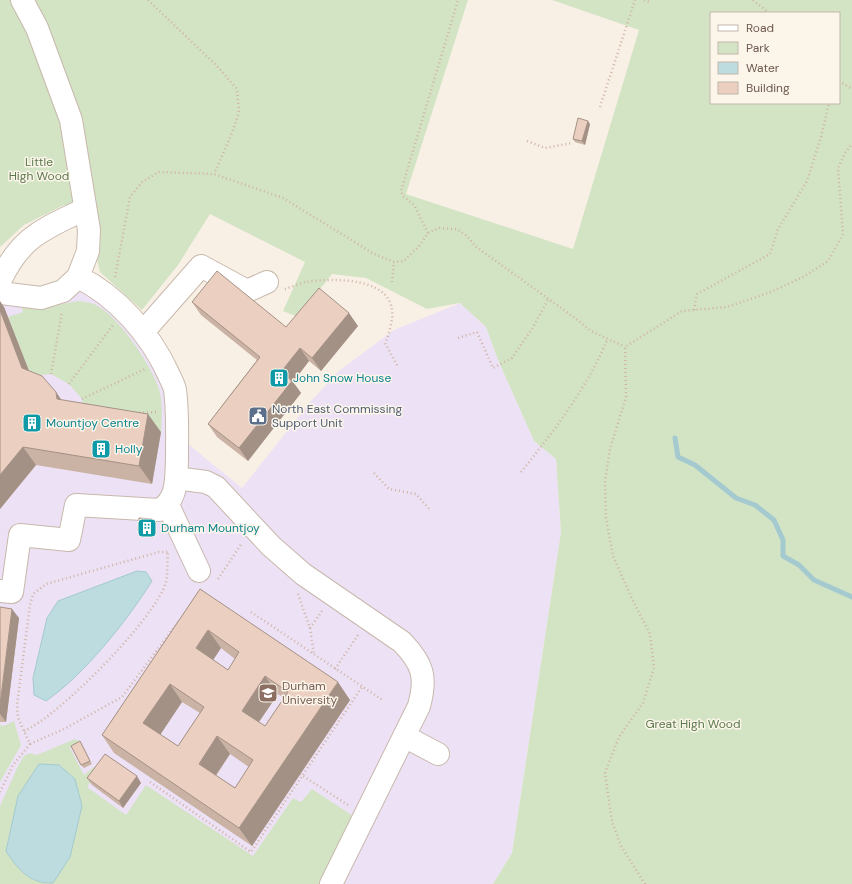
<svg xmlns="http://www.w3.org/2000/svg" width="852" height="884" font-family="'DM Sans',sans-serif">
	<rect width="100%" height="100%" fill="#f9f0e5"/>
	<path fill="#ede1f5" d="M78,277L162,359L177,435L242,488L311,401L340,370L394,330L460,303L486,327L498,360L534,441L556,459L561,532L512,853L493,884H0V293L41,298Z"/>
	<path fill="#d3e4c5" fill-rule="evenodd" d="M0,0H468L406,194L573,249L639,30L552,0H852V884H493L512,853L561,532L556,459L534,441L498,360L486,327L460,303L427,309L366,278L332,274L298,317L283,311L305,262L210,214L178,265L142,310L100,272L85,209L64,205L24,225L0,247ZM711,13H839V103H711Z
		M79,301C84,302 89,302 94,304C118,315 149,362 158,386C163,401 162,417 161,432L84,419L82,399L69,384L51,374L31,376L8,317L23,312L21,304L49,306Z
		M14,721L21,745L0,782V725L4,726Z
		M75,739L81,742L70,748L84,775L94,767L98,771L87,787L126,815L146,785L253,856L293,798L301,802L312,789L353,816L320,884H0V806L18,766L24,756L30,753L37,755Z"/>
	<path fill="#bcdcdf" stroke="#a4cad0" d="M137,571L146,572L152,581C127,621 84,675 46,701L34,695L33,678L47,618L58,601Z
		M39,764L59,765L75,779L82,806L70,857L53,883C29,884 17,868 6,851L18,796Z"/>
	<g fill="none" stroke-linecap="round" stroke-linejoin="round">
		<path stroke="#a4cad0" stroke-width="5" d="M675,438L678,457L695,465L736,498L755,505L774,520L783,540V556L799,565L814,580L852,597"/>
		<defs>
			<path id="minor" d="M0,281C21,236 44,229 85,209
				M0,293L41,298L63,291L78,277L88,251L89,230L71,120L37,28L22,0
				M143,332L201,266L247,291L267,282
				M176,478L206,482L216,487L271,546L303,574L402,642C423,664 427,677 419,706L331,884
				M168,505L199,571
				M0,591L12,592L20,535L69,540L76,505L159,510C178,500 176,479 177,459C177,436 178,412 175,390C174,384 170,378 168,373C150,334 117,296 78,277
				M404,736L438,754"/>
		</defs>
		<use href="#minor" stroke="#c8b8ac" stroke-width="24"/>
		<path stroke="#cfb3a3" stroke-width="2.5" stroke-dasharray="1 3" stroke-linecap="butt" d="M148,0L218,67L237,89L239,112L232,133L214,174
			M644,0L649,2
			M753,0L769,13
			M839,81L852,89
			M600,107L635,0
			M527,141L545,148L572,143
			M428,233L414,205L403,196L401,191L458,0
			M115,277L130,197L142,182L159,172L214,174L283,198L374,254L394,262L404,261L420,245L428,233L440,228L457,229L467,236L475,246L575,318L591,331L625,347
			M392,282L394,262
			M285,289C291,287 299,284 305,282C334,278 398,276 392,320C390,328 389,336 385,343L398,367
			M694,310L697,294L770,254L778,229L807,181L821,137L829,103
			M458,338L477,332L493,368L512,358L532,329L549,298
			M51,374L62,312
			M69,384L113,325
			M82,399L145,369
			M135,413L158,412
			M521,472C554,431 587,388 607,340
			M374,473L389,489L416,494L431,511
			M218,579L242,543
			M298,594L310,628L314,655
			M251,612L384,701
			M310,628L322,611
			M335,669L358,635
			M24,731C58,717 156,618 166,582C168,573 167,562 168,552
			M30,744L64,729L122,697L178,622
			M300,774L348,805
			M150,782L251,852L362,687
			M0,792L13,765L30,744L18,718L17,705L30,605L33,594L46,584L159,552H168
			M645,884L621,846L612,822L605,773L619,737L643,703L654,668L650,634L632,599L613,556L606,518L605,481L610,449L626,397L625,347L682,311L727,307L771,292L803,277L828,261L843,234L838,168L845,153L852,144"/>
		<use href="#minor" stroke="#fff" stroke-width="22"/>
	</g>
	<path fill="#cab2a5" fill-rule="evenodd" d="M590,124L585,145L575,142L573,139Z
		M192,302L286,327L358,326L321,371L309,361L293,382L301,393L248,461L217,437L208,424L257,360L201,315Z
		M4,307L29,371L56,392L61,400L161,432L152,484L36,465L0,509Z
		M154,522L153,535L140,533L138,530Z
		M200,589L350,700L252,846L114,753L102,735ZM221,648L235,659L228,670L213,660ZM278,694L284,698L265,726L259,722ZM182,702L200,713L178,746L160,735ZM230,754L249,767L235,788L216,776Z
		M0,607L19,618L6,722H0Z
		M82,745L92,764L84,768L81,765Z
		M87,778L141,783L123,808L92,785Z"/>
	<path fill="#a49186" d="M588,121L590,124L585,145L582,141Z
		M0,301L4,307L35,386L22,368L0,310Z
		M349,313L358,326L321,371L312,358Z
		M300,348L309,361L293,382L301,393L248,461L239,448L281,372Z
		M56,392L69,411L57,399Z
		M148,414L161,432L152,484L139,466Z
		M23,447L36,465L0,509V475Z
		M152,519L154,522L153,535L151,532Z
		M12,609L19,618L6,722L0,714V705Z
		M208,630L221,648L209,666L196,648Z
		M265,676L278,694L254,729L242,711Z
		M338,682L350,700L252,846L239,828Z
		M170,684L182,702L156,741L143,723Z
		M217,736L230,754L211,782L199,764Z
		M137,776L141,783L123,808L119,801Z"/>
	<path fill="#ebcfc0" stroke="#a49186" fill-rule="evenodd" d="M578,118L588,121L582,141L573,139Z
		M217,271L286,327L319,288L349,313L312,358L300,348L281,372L292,381L239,448L208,424L260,357L192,302Z
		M0,310L22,368L42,376L56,392L57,399L148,414L139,466L23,447L0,475Z
		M139,518L152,519L151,532L138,530Z
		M200,589L338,682L239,828L102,735ZM208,630L239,652L228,670L196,648ZM265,676L288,692L265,726L242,711ZM170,684L204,707L178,746L143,723ZM217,736L253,760L235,788L199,764Z
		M0,607L12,609L0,705Z
		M80,741L90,761L81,765L71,746Z
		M105,754L137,776L119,801L87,778Z"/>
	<defs>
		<symbol id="building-square" viewBox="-11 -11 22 22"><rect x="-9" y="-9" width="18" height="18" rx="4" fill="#0f9aa8" stroke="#fcf5ea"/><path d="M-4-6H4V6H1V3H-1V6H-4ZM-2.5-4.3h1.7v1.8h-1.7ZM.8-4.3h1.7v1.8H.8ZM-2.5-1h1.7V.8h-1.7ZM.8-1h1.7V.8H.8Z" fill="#fff"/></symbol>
		<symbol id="civic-square" viewBox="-11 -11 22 22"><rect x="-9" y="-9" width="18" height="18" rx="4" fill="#5c6f8a" stroke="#fcf5ea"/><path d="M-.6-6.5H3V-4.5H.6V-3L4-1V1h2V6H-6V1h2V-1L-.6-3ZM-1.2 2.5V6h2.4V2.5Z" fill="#fff"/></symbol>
		<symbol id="university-square" viewBox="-11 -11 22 22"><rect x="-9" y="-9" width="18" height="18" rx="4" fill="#8d6e63" stroke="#fcf5ea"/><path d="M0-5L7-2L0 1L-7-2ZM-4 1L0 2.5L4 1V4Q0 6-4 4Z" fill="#fff"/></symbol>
	</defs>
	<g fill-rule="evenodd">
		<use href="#building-square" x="268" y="367" width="22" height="22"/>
		<use href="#civic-square" x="247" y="405" width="22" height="22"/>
		<use href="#building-square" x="21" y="412" width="22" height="22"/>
		<use href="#building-square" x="90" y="438" width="22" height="22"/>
		<use href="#building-square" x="136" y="517" width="22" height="22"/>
		<use href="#university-square" x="257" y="682" width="22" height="22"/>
	</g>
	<g text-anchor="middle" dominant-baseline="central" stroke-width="3" stroke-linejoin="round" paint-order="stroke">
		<g font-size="12" fill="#59784a" stroke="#fcf5ea">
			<text x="39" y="162">Little<tspan x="39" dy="14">High Wood</tspan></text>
			<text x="693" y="724">Great High Wood</text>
		</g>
		<g font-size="12" fill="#0d838f" stroke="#fcf5ea" text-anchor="start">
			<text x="293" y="378">John Snow House</text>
			<text x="46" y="423">Mountjoy Centre</text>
			<text x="115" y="449">Holly</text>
			<text x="161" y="528">Durham Mountjoy</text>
		</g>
		<g font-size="12" fill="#4e5e75" stroke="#fcf5ea" text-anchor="start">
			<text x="272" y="409">North East Commissing<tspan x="272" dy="14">Support Unit</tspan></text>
		</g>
		<g font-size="12" fill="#785e54" stroke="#fcf5ea" text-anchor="start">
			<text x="282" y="686">Durham<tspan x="282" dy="14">University</tspan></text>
		</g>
	</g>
	<rect x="710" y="12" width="130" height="92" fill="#fcf5ea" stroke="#c3b6ab"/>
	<rect x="718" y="25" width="20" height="6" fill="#ffffff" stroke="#c3b6ab"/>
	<text x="746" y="32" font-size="12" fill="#6e584d">Road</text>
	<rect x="718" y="42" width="20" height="12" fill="#d3e4c5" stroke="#c3b6ab"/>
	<text x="746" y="52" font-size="12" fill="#6e584d">Park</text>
	<rect x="718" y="62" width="20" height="12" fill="#bcdcdf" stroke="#c3b6ab"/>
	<text x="746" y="72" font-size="12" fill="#6e584d">Water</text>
	<rect x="718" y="82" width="20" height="12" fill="#ebcfc0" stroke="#c3b6ab"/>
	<text x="746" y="92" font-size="12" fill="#6e584d">Building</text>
</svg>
